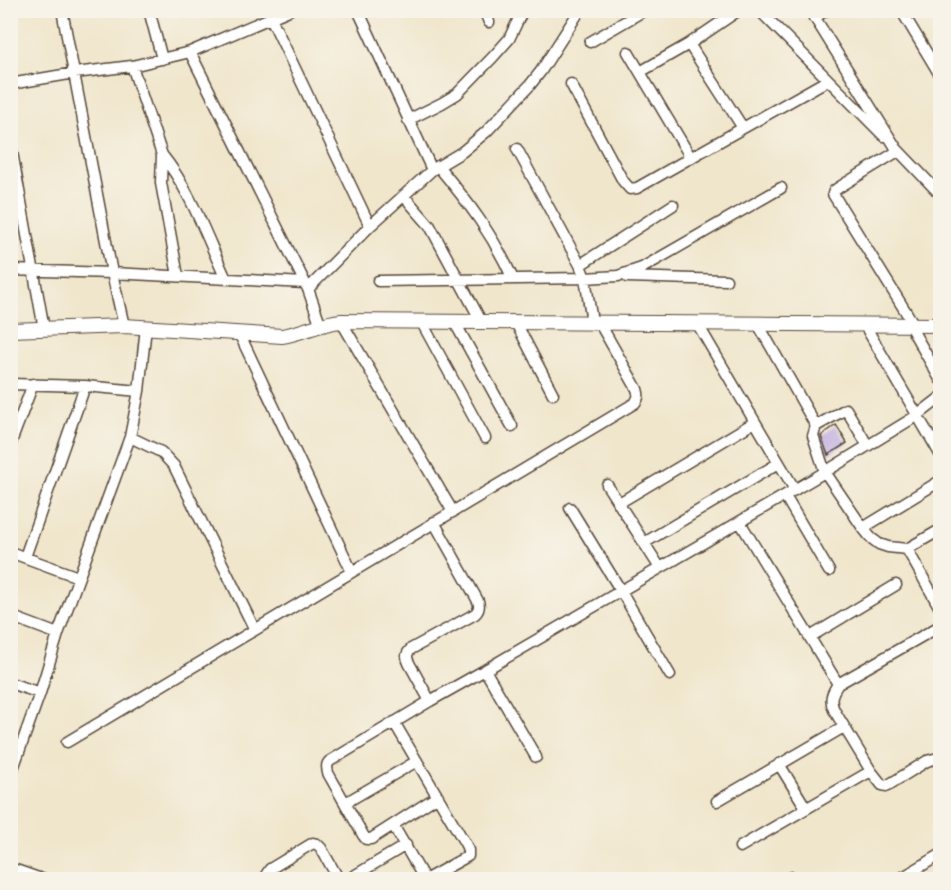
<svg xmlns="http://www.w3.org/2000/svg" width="951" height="890" font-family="Vollkorn,serif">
	<rect width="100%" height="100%" fill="#f7f3e8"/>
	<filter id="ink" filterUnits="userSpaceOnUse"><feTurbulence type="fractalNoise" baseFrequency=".0167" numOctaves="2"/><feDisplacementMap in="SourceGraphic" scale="12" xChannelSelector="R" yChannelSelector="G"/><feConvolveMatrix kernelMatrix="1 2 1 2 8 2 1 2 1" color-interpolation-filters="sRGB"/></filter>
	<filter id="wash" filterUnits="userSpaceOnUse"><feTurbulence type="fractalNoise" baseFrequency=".008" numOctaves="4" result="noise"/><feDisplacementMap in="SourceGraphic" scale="24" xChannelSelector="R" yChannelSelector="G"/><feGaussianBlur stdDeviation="1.35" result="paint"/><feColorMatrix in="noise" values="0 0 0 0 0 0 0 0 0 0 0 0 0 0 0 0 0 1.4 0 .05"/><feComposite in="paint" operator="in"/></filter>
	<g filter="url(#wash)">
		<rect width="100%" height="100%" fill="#f0e6cc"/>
		<g id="blocks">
			<path fill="#b9a4e1" d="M836,425L847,443L828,455L821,436Z"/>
		</g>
	</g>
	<g filter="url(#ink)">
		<use href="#blocks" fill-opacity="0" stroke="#564638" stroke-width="1.5"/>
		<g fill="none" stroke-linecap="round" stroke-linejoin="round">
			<defs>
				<path id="minor" d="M62,10L112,273L124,326
					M149,10L162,59
					M358,10L432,170
					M484,10L489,22
					M759,10L884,136
					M810,10L898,151L838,188L834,191L833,194L914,325
					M901,10L940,75
					M271,18L370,226
					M814,18L826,10
					M590,42L645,10
					M689,44L743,128
					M190,52L308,289L321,326
					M628,52L691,158
					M132,66L162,155C190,189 207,238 226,279
					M640,72L689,44L739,10
					M10,84L75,73L132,66L190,52L289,10
					M571,84L623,181L630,189L637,188L828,80
					M408,120L442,103L457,94L493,57L509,39L523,10
					M10,141L44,329
					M895,147L940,194
					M517,149L580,265L585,278L592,322
					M162,155L161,183L178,276
					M438,166C469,203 493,235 513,279
					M404,196L430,226L481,321
					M580,265L673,205
					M10,270L112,273L305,283
					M627,277L726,280
					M378,281L585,278L618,276L642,268L781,188
					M308,289L370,226L432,170L462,152L486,132L530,85L541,71L580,10
					M341,321L453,512
					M421,321L485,438
					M454,321L512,426
					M515,321L553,394
					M697,323L795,490
					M758,324L816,426L846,409L868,446
					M864,324L940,454
					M909,324L940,379
					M239,333L352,572
					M10,384L85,386L139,391
					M816,426L813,436L825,472L863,528L871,538L879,544L888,547L907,549
					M130,437L161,452L174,466L255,630
					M10,445L33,384
					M607,485L660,568
					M785,496L829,571
					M619,503L755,422
					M570,508L621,591L670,675
					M740,522L838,684
					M863,528L940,481
					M940,530L907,549L940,608
					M644,543L779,463
					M10,552L78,577
					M25,557L85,386
					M10,616L58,634
					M940,626L838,684C832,693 829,699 834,710L871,771L882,785L886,786L890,784L927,761L934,759L940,761
					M810,637L896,585
					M485,670L536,757
					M10,683L40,693
					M430,701L409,663C406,657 406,654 411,649L475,614C479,610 480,607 478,601L434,522
					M67,742L635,403C639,398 639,395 637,389L599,322
					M779,764L806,808
					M10,777L40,693L58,634L130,437L139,391L146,327
					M438,796L371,839H366L363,835L328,773C327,768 326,764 330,761L430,701L485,670L825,472L918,415L940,398
					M717,801L844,727
					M345,803L417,761
					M393,825L425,880L468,856V850L466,845L394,722
					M740,847L871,771
					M10,868L44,880
					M267,880L266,875L270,869L313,843L317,844L321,848L339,880
					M347,880L406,845
					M784,880L793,877L796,880
					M898,880L940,855"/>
				<path id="tertiary" d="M10,330L124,326L282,336C302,333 320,323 341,321L940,325"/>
			</defs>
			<use href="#minor" stroke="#564638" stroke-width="13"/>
			<use href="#tertiary" stroke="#564638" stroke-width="16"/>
			<use href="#minor" stroke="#fff" stroke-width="10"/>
			<use href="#tertiary" stroke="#fff" stroke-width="14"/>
		</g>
	</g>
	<rect width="951" height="890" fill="none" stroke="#f7f3e8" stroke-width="36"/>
</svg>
